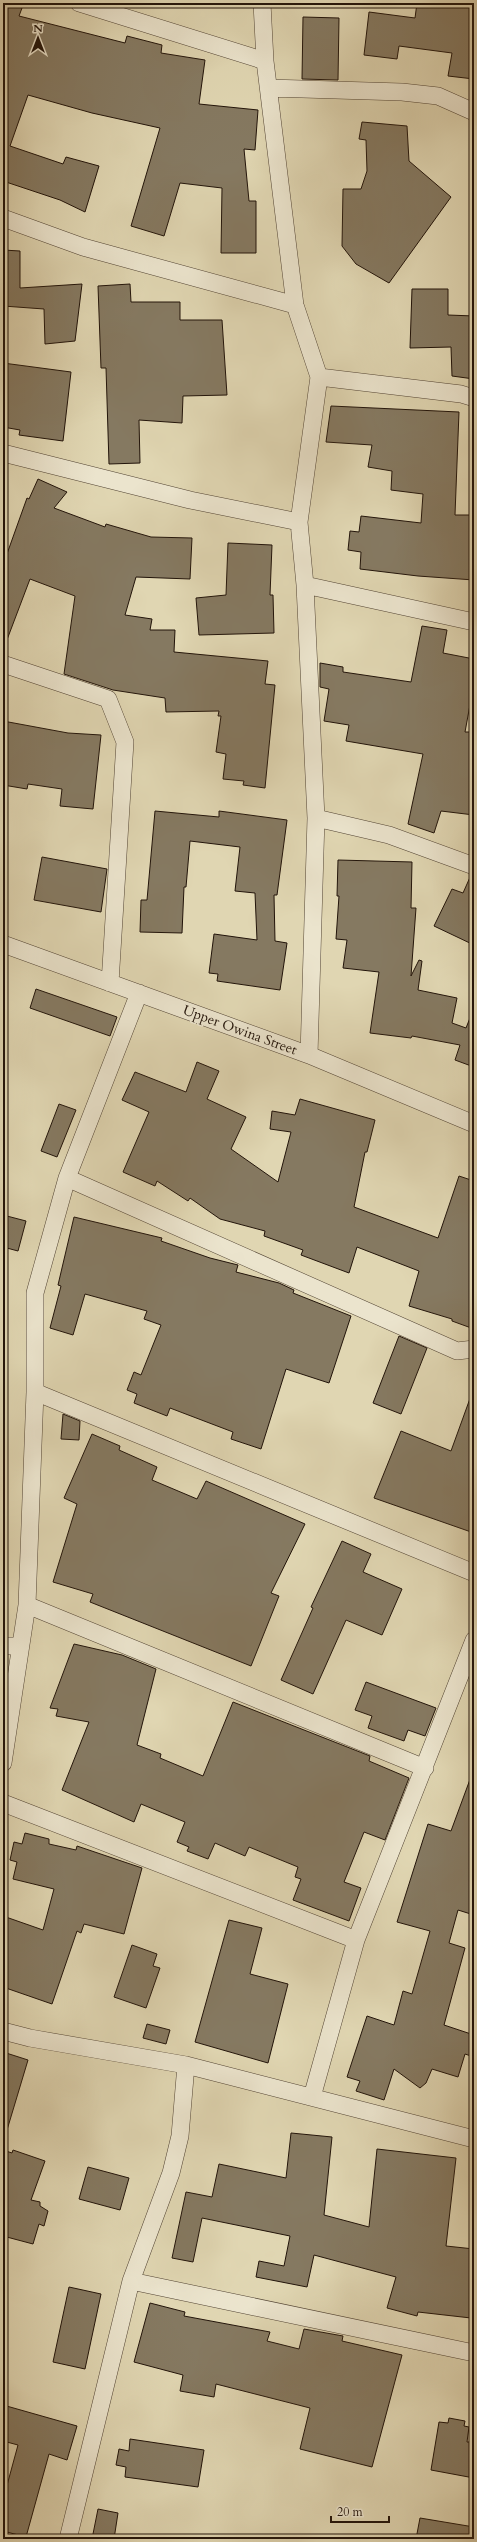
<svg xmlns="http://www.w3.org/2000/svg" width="477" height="2542" font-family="Cardo,serif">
	<rect width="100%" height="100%" fill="#e0d6b2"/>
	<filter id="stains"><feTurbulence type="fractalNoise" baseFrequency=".005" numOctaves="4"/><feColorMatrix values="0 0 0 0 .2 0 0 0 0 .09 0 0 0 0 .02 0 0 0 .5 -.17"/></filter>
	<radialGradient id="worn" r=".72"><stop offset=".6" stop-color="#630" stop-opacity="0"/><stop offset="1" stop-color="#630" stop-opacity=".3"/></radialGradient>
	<path fill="#857961" stroke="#22140a" d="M3,3L22,8L19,16L125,43L127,36L162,45L161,53L205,60L199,104L258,110L255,150L244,149L249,201H256V253H221L222,188L180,183L164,236L131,226L160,128L92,113L28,95L10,146L63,164L66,157L99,166L85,212L60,200L3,181Z
		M417,3H474V79L448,76L452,53L399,46L397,59L364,55L369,12L415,18Z
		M303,17L339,18L338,80L302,79Z
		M362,122L407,126L409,161L451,197L389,283L356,264L342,246L343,189H361L367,171L366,140L359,139Z
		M3,250L20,251V288L82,284L75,341L45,344L44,309L3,306Z
		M130,284L131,302H180V320H222L227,395L183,396L182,423L139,420L140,463L109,464L106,368H101L98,286Z
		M412,289H448V315L474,316V379L452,376L451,347L410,348Z
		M3,363L71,372L63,441L19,435L20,430L3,427Z
		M331,406L459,412L455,515H474V580L418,576L360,569L361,552L348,550L350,531L359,532L361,516L421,523L423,494L391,490L392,471L368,467L372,445L326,442Z
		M38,479L67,492L54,508L105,527L106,524L151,537L192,538L190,579L136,577L125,615L152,619L150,630H175L174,652L268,661L265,684L275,685L265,788L243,785L244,781L223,779L226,754L216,752L221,716H218L219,711L166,712L165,698L113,690L64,674L75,596L30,579L5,645H3V565L27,498L29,499Z
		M228,543L272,545L270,595H273L274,633L199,635L196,598L226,595Z
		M422,626L447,630L443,653L474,659V683L465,732H474V815L441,811L434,833L408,824L423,754L346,741L349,725L324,721L329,689L320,687V663L343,667V672L411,682Z
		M3,721L68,733L101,735L93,809L60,806L62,789L28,784L27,789L3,785Z
		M155,811L219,817V811L287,820L277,895H274L275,941L287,943L280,990L217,981L218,974L209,973L214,934L257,940L255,893L235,891L240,847L190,841L186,887H184L182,933L140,932L141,900H147Z
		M42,857L107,869L101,912L34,900Z
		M338,860L412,862L411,908H416L411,976L419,960L422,961L418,990L457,998L452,1023L466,1028L472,1013H474V1067L455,1060L460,1045L412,1036L411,1038L370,1033L379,972L343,968L347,940L336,939L339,896H337Z
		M471,875L474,876V945L434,926L452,889L463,893Z
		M36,989L117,1017L110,1036L30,1008Z
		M197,1062L219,1071L207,1099L246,1117L231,1149L278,1182L291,1132L270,1129L272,1111L295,1115L300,1099L375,1120L367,1152H365L354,1207L438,1238L459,1176L474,1181V1329L452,1321V1319L409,1306L419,1271L357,1247L349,1273L301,1255L303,1250L264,1236L265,1231L220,1219L190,1198L188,1201L157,1181L155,1186L123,1172L149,1112L122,1100L135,1072L186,1092Z
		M59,1104L76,1110L57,1157L41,1151Z
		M3,1215L26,1221L18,1251L3,1247Z
		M74,1217L162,1238L161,1241L210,1258L238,1265L236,1272L279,1283L294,1290L293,1293L351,1316L329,1383L286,1369L261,1449L231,1439L233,1432L170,1408L167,1416L134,1403L137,1394L127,1390L134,1372L141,1375L161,1325L144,1319L147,1311L85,1294L73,1335L50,1328L61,1286L58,1285Z
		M399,1336L427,1348L401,1414L373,1403Z
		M472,1393L474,1394V1533L374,1498L401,1431L451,1451Z
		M63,1414L80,1421L79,1440L61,1439Z
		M92,1434L120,1446L119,1450L157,1467L152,1480L197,1499L206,1481L305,1524L271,1593L279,1596L251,1666L90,1602L93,1594L53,1582L77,1504L64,1498Z
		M342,1541L371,1554L363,1572L402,1589L382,1635L346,1620L313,1694L281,1680L313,1608L311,1607Z
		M74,1644L122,1655L156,1669L137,1745L161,1754L160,1758L203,1776L233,1702L370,1756L369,1761L409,1778L385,1840L364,1832L344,1882L361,1888L349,1921L293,1900L301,1879L295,1877L298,1867L249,1847L245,1856L215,1843L208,1859L187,1851L189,1847L177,1842L185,1822L141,1804L134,1822L62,1790L89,1722L56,1716L58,1709L50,1708Z
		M366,1682L436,1708L425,1736L408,1730L404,1741L368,1728L372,1716L355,1710Z
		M472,1774L474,1915L458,1910L449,1943L465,1948L444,2025L474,2035V2057L465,2054L458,2077L432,2069L426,2083L420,2088L394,2069L384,2100L356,2091L360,2081L347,2077L367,2016L394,2025L403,1991L412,1994L430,1931L397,1922L428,1824L451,1831Z
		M25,1833L49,1839V1844L76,1850L77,1846L142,1868L124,1934L84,1924L81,1933L77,1931L52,2004L3,1987V1916L43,1930L54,1889L13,1879L17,1862L10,1860L14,1842L22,1844Z
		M229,1920L262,1928L250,1974L288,1984L268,2063L195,2042Z
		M132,1945L157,1954L153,1966L160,1968L146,2008L114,1997Z
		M147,2024L170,2030L166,2044L143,2038Z
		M3,2052L28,2060L7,2130H3Z
		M291,2133L332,2137L324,2215L369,2227L377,2149L456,2158L446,2246L474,2249V2293L471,2318L418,2312L417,2316L387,2308L396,2277L314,2255L307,2287L256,2277L259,2261L284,2266L290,2236L202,2218L193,2262L172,2258L186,2192L212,2197L219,2164L286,2178Z
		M3,2150L12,2153L13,2150L45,2161L31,2200L40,2202V2206L48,2211L44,2226L39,2224L33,2244L3,2236Z
		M88,2167L129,2178L120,2210L79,2199Z
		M69,2287L101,2294L85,2369L53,2362Z
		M150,2303L185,2312L184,2316L270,2332L267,2341L299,2349L304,2329L343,2336L342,2341L402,2355L372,2467L300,2449L310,2408L216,2384L214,2397L180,2391L183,2375L134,2362Z
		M3,2405L77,2426L67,2460L49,2454L26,2537L3,2531V2500L18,2445L3,2441Z
		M449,2418L465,2421L464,2426L469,2427L467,2442H474V2478L431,2470L439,2422L448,2423Z
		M130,2439L204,2450L198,2487L125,2477L126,2467L116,2465L119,2449L129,2451Z
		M98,2509L118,2513L114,2539H92Z
		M420,2518L474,2527V2539H416Z"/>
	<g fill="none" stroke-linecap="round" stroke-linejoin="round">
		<defs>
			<path id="minor" d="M79,3L265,61
				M262,3L265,61L295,305L319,377L299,522L305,585L316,818L309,1055
				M269,88L402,92L438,96L474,112
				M3,218L83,247L295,305
				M319,377L461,394L474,398
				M3,453L190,500L299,522
				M305,585L474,622
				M3,664L108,699L125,742L110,983
				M316,818L389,835L474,866
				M3,944L309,1055L474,1124
				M67,1178L457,1351L474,1349
				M35,1392L474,1573
				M27,1605L425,1768
				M3,1646H20
				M3,1763L27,1605L35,1392V1293L67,1178L139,993
				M3,1803L356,1940
				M3,2031L30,2038L186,2065L474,2139
				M312,2097L356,1940L474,1640
				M131,2281L474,2353
				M68,2539L131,2281L171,2173L180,2136L186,2065"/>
		</defs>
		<use href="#minor" stroke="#524434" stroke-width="18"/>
		<use href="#minor" stroke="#ebe4cd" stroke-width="17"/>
	</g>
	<g text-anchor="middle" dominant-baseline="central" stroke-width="3" stroke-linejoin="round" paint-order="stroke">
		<g font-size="14" fill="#22140a" stroke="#ebe4cd">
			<text transform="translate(240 1030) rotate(20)">Upper Owina Street</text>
		</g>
	</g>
	<rect width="477" height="2542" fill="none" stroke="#e0d6b2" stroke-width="16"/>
	<rect x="4" y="4" width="469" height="2534" fill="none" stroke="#22140a" stroke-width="2"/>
	<rect x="8" y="8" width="461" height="2526" fill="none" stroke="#22140a"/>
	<g transform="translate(38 38)" stroke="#ebe4cd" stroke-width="3" paint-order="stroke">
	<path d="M0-3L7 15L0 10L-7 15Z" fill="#22140a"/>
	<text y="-6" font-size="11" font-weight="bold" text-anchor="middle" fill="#22140a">N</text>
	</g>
	<path d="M331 2516v6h58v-6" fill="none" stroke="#22140a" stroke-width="2"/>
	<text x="337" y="2516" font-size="12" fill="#22140a" stroke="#ebe4cd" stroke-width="3" paint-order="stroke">20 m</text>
	<rect width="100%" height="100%" filter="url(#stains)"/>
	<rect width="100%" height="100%" fill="url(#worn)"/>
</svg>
